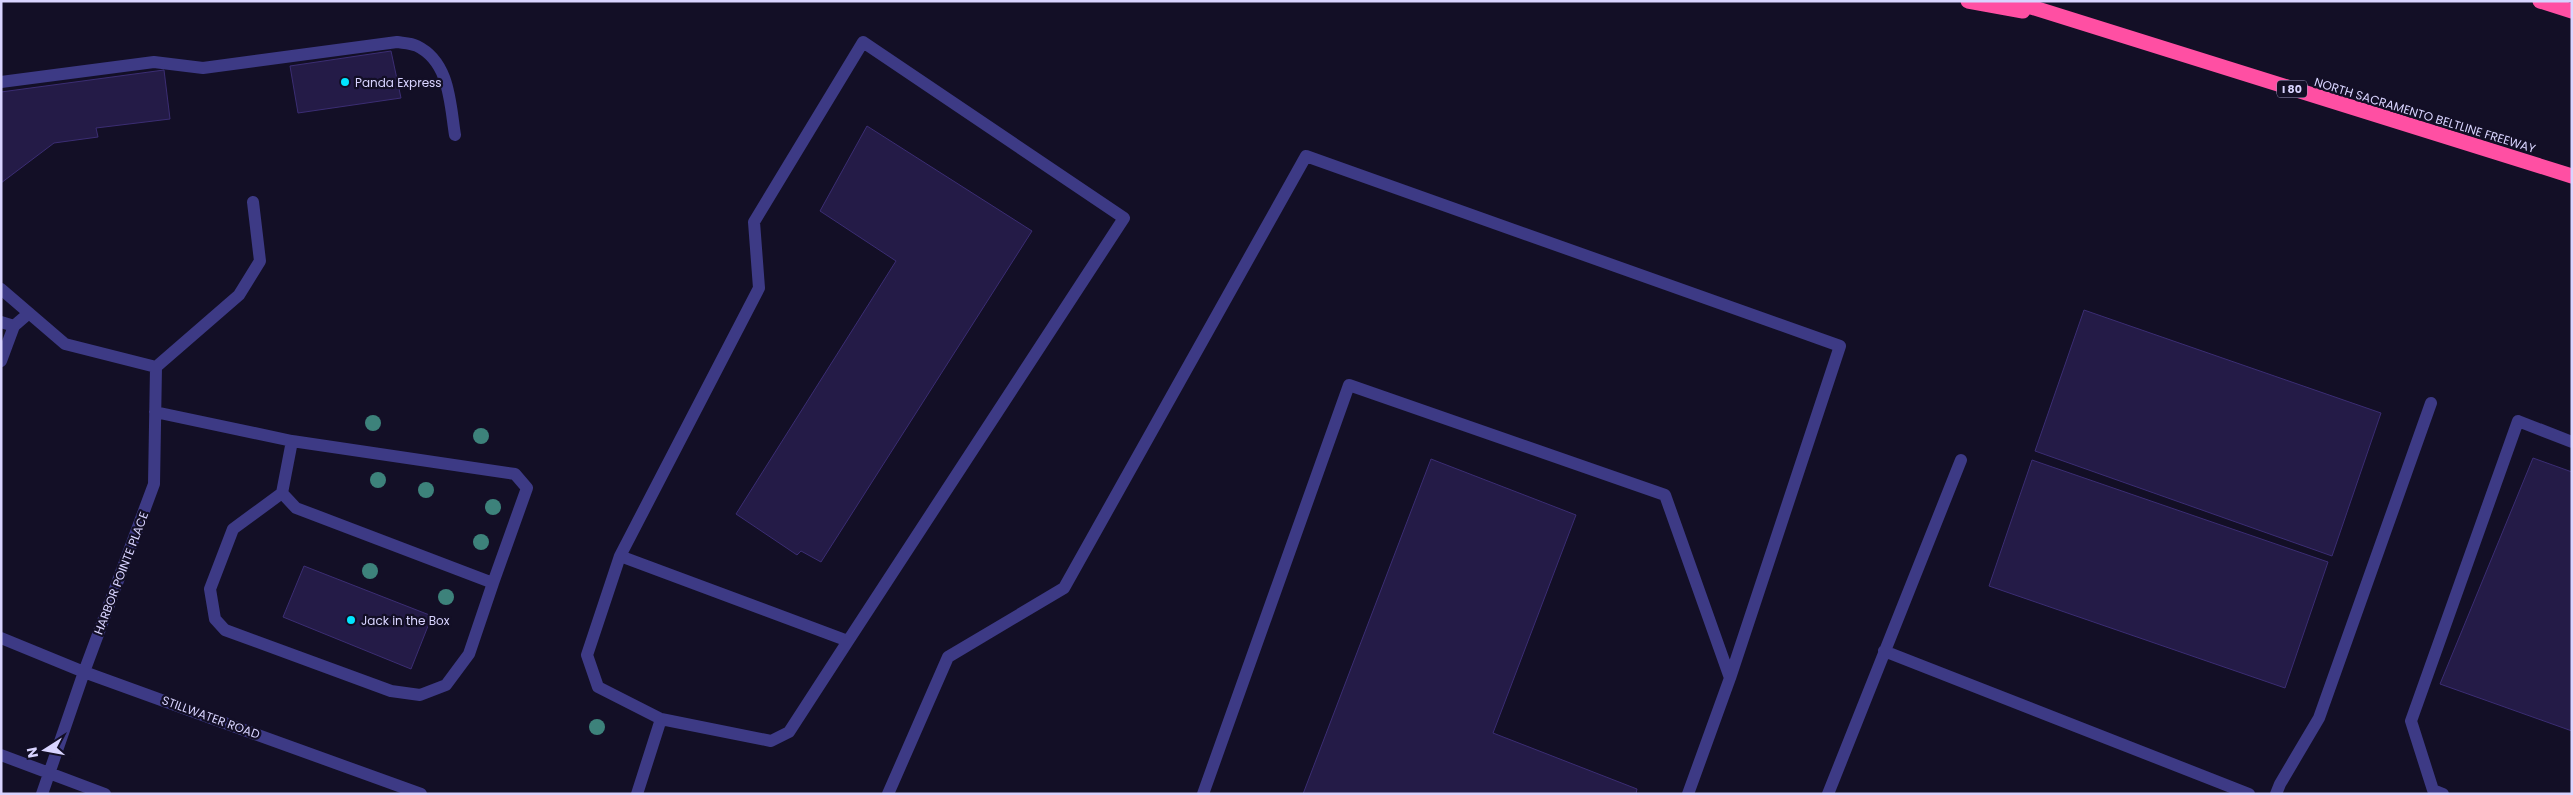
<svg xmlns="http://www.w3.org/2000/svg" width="2573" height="795" font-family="Poppins,sans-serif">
	<rect width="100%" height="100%" fill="#130f26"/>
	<path fill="#241b47" stroke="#3b2d73" d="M391,51L401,98L298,113L290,66Z
		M164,70L170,119L96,128L98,137L54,143L1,183V92Z
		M867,126L1032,231L821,562L801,551L797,555L736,514L896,261L820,211Z
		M2084,310L2381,413L2332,556L2035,451Z
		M2533,458L2572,472V731L2440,684Z
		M1431,459L1576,515L1493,733L1637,789L1636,794H1303Z
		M2032,460L2328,562L2285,688L1989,586Z
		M304,566L432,616L411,669L283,617Z"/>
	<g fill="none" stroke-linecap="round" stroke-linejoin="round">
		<path stroke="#3d3a85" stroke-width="12" d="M1,82L154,62L203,68L397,42C403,43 411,43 417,46C450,62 450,104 455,135
			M1,289L65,344L156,367
			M1,322L14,326
			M1,361L14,326L29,313
			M156,367L239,295L260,261L253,202
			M155,412L292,441L515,474L527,488L493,583L296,508L282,493L292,441
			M282,493L233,529L210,589L215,619L225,630L391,691L420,695L446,685L469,654L493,583
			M620,556L759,288L754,222L863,42L1124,218L848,641
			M620,556L848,641L789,732L771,741L661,719L598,687L587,655Z
			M1,638L84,672L421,794
			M1884,651L2249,794
			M1,755L105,794
			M42,794L84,672L154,484L156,367
			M637,794L661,719
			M888,794L948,657L1064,588L1306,156L1840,346L1730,678
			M1203,794L1349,385L1665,495L1730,678L1688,794
			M1828,794L1961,460
			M2276,794L2280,784L2319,718L2431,403
			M2443,794L2433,790L2411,721L2518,421L2572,442"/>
		<path stroke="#ff4fa3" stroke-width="15" d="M1968,1L2023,11
			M2012,1L2572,176
			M2540,1L2572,11"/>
	</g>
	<g fill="#3d827b">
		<circle cx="373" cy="423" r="8"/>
		<circle cx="481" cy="436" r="8"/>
		<circle cx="378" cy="480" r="8"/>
		<circle cx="426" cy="490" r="8"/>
		<circle cx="493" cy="507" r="8"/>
		<circle cx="481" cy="542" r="8"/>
		<circle cx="370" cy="571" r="8"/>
		<circle cx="446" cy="597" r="8"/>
		<circle cx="597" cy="727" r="8"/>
	</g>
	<g fill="#00e5ff" stroke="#130f26" stroke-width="2">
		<circle cx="345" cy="82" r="5"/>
		<circle cx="351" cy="620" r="5"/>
	</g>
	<g text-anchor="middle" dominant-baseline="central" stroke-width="4.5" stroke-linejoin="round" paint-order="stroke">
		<rect fill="#130f26" stroke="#9e99be" stroke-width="1" x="2277" y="80.5" width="30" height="17" rx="4"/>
		<g font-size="11" font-weight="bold" fill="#d9d4ff">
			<text x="2292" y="89">I 80</text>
		</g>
		<g font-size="12" fill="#d9d4ff" stroke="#130f26" text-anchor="start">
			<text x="355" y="82">Panda Express</text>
			<text x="361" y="620">Jack in the Box</text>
		</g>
		<g font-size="12" fill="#d9d4ff" stroke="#130f26">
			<text transform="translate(2425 115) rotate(17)">NORTH SACRAMENTO BELTLINE FREEWAY</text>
			<text transform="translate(121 573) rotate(-69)">HARBOR POINTE PLACE</text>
			<text transform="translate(211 717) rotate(20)">STILLWATER ROAD</text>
		</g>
	</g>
	<rect width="2573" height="795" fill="none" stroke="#d9d4ff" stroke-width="5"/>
	<g transform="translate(45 750) rotate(259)" stroke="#130f26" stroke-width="4" paint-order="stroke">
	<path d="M0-4L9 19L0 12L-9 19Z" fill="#d9d4ff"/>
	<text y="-8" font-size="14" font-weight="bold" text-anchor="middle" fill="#d9d4ff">N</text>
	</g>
</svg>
